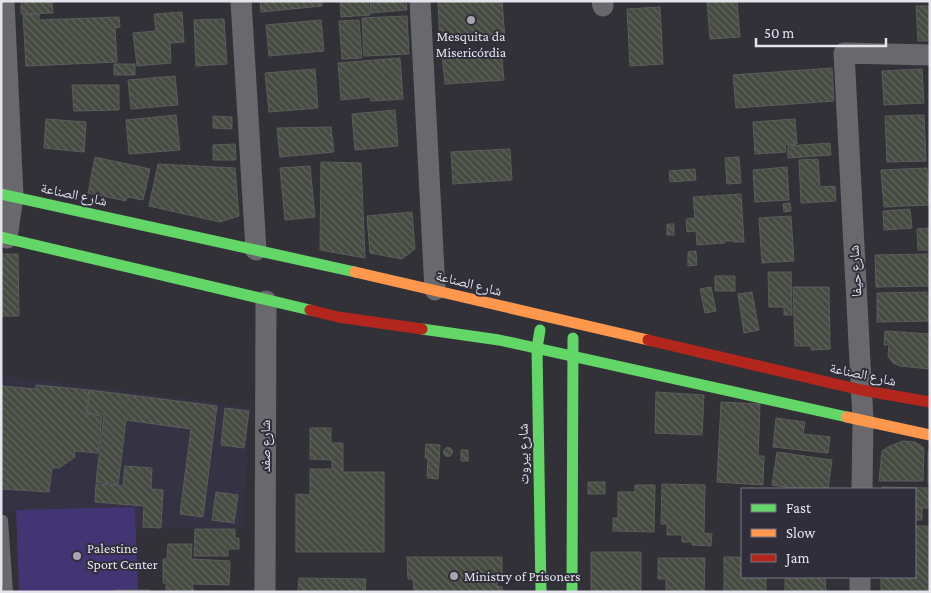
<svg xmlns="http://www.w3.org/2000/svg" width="931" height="593" font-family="'Crimson Pro','Noto Naskh Arabic',serif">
	<defs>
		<pattern id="building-back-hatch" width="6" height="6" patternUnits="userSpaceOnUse" patternTransform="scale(1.25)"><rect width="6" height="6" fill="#464b42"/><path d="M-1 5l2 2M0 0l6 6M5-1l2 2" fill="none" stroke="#61655d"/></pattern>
	</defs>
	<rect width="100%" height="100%" fill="#323137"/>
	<path fill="#353343" d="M1,375L249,407L244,528L136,529L135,507L1,512Z"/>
	<path fill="#433474" d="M135,507L138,592H19L16,510Z"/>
	<path fill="url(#building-back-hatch)" stroke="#5b5c5c" d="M21,1H52L53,13L21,14Z
		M260,1H322V6L261,12Z
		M340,1H368L370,15L341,17Z
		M370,1H406L407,10L371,13Z
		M438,1H502L505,39L440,41Z
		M707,1H737L740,37L710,39Z
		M916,6H930V41H918Z
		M660,7L663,64L630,66L627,9Z
		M182,12L184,42L170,43L171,63L137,66L133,33L156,31L154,14Z
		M39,14V20L119,17L120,27L115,28L117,62L26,66L23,15Z
		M407,16L409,54L364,56L362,18Z
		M224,19L227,64L196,66L194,20Z
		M321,20L324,51L269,56L266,25Z
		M359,20L362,58L342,59L339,21Z
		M501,49L504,80L445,84L442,53Z
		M400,58L403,99L371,101L370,97L341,100L338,63Z
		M114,64H135V75H114Z
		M832,68L834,101L736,108L733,75Z
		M315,69L318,108L269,112L265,73Z
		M922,69L924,103L884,105L882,71Z
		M175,76L178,105L131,109L128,80Z
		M72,85H119V110L74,111Z
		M395,110L398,146L355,150L352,114Z
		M176,115L180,150L129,154L126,120Z
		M924,115L926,161L887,162L885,116Z
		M213,116L232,117V129L213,128Z
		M46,119L86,122L84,152L44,148Z
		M795,119L797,144L785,145L786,152L755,154L753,122Z
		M331,127L334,152L280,157L277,128Z
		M830,143L831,155L788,158V146Z
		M235,144L236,160H213V145Z
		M510,149L512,180L453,184L451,152Z
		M95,157L150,169L143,200L127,197L126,201L88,193Z
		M739,157L741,183L727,184L725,158Z
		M818,159L820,187L835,186L836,201L801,203L799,160Z
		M321,162L361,163L365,258L320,250Z
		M158,164L235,168L239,216L220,222L149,206Z
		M310,166L315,217L285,220L280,168Z
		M787,167L789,200L755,202L753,170Z
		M927,168L929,205L884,207L881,170Z
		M695,169L696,180L670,182L669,171Z
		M741,194L744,242H733V241H725V243L697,245L696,231L687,232L686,219L695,218L693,197Z
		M790,203L791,211L784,212L783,204Z
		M910,209L912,228L884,230L883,211Z
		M412,212L415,249L402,259L370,253L367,216Z
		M791,216L794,261L762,263L759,218Z
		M667,224H674V235H667Z
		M930,228V250H918L917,229Z
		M696,251L697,265L688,266V252Z
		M1,254H18L19,316H1Z
		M930,254V286L876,287L875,255Z
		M768,272H791L792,315H784V307H769Z
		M715,276H735V291H715Z
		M711,287L716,311L705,313L700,289Z
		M793,287H829L830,349L811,350V346H795Z
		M752,292L759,330L744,333L738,294Z
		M930,292V321L877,322V293Z
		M885,331L930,334V369L900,366L893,363L888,356L889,345H884Z
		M36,385L89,390L86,414L102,416L98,453L74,451L75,457L59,468H52L49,492L1,489V386L36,389Z
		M90,390L217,406L203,517L180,514L191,429L126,420L118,485L96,482L104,415L87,413Z
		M656,392L704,395L702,435L655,433Z
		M721,402L760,404L758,456H764L763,485L717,482Z
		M225,408L249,411L244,448L221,445Z
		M776,418L805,422L803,434L830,437L828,453L773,447Z
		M310,428H331V443H343V472H384V552H296V494L310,495V469H332V460L310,459Z
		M903,441L915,442L924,448L923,481H879L882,451L890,446Z
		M426,444L440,445L438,479L427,478L428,458H425Z
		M443.5 452a4.5 4.5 0 1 1 9 0a4.5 4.5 0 1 1-9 0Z
		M461,450H468V461H461Z
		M928,451H930V484H928Z
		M777,452L832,460L828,489H798L772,485Z
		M125,466L152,468L151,489L163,490L161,528L143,527L144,506L95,502L96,484L123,486Z
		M588,482H605V494H588Z
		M662,484L705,485L704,533L712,534L711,546L692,545V542H682V535H667V524H661Z
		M635,485H655L654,532L613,531V518H618V492H635Z
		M882,487L930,488V508H922V520H915V489H882Z
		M216,492L238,495L234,523L212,520Z
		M915,526H930V592H881V577H915Z
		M195,529H235V538H239V549H228V556H194Z
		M168,544H192L191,559L230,561L229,585L192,584L194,592H166V583H163V559H167Z
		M591,552H641V592H591Z
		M407,557H502V574L497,579V586L502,587L503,592H414L413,579H408Z
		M724,557H742V577H766V592H724Z
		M658,558H705L704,592H666V579H658Z
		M825,577L826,592H785V578Z
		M299,578L366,579L365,592H298Z
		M115,590H150V592H115Z"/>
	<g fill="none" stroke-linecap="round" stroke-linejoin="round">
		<path stroke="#69696d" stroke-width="10" d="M3,520L8,592"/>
		<path stroke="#69696d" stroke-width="21" d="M4,1L13,196L7,238
			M241,1L256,250
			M420,1L435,290
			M602,1L603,6
			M862,489L863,420L844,53L930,55
			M265,592L266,301
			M860,592V577"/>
		<path stroke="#63d668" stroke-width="11" d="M1,194L355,272
			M1,237L310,310
			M422,329L499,340L847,417
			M540,330L537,348L541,592
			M572,592L573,338"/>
		<path stroke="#ff974d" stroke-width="11" d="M355,272L648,340
			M847,417L930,435"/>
		<path stroke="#b3261e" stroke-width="11" d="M310,310L338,317L422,329
			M648,340L861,390L930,402"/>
	</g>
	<g fill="#a6a5ad" stroke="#302e3a" stroke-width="2">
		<circle cx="471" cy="20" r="5"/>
		<circle cx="77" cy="556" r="5"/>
		<circle cx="454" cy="576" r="5"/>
	</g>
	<g text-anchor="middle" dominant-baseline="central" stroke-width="4" stroke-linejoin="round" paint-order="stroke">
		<g font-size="14" fill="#e5e4ec" stroke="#302e3a" text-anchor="start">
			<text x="471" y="36" text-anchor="middle">Mesquita da<tspan x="471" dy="16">Misericórdia</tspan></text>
			<text x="87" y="548">Palestine<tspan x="87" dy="16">Sport Center</tspan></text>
			<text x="464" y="576">Ministry of Prisoners</text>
		</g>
		<g font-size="14" fill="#e5e4ec" stroke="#302e3a">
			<text transform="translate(74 194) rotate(12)">شارع الصناعة</text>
			<text transform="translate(855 271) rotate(-93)">شارع حيفا</text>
			<text transform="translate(469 283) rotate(14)">شارع الصناعة</text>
			<text transform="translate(863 374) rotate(12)">شارع الصناعة</text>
			<text transform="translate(265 446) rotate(-90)">شارع صفد</text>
			<text transform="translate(523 454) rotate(-91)">شارع بيروت</text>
		</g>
	</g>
	<rect width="931" height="593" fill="none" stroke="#e5e4ec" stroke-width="5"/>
	<rect x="741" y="488" width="175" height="90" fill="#302e3a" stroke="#787781"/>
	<rect x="751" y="504" width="25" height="8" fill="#63d668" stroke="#787781"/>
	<text x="786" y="513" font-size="15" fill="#e5e4ec">Fast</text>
	<rect x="751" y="529" width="25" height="8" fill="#ff974d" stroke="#787781"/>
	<text x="786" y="538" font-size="15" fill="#e5e4ec">Slow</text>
	<rect x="751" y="554" width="25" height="8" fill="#b3261e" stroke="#787781"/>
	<text x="786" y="563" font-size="15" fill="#e5e4ec">Jam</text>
	<path d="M756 38v8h130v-8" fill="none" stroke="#e5e4ec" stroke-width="2.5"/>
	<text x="764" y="38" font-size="15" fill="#e5e4ec" stroke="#302e3a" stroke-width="4" paint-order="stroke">50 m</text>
</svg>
